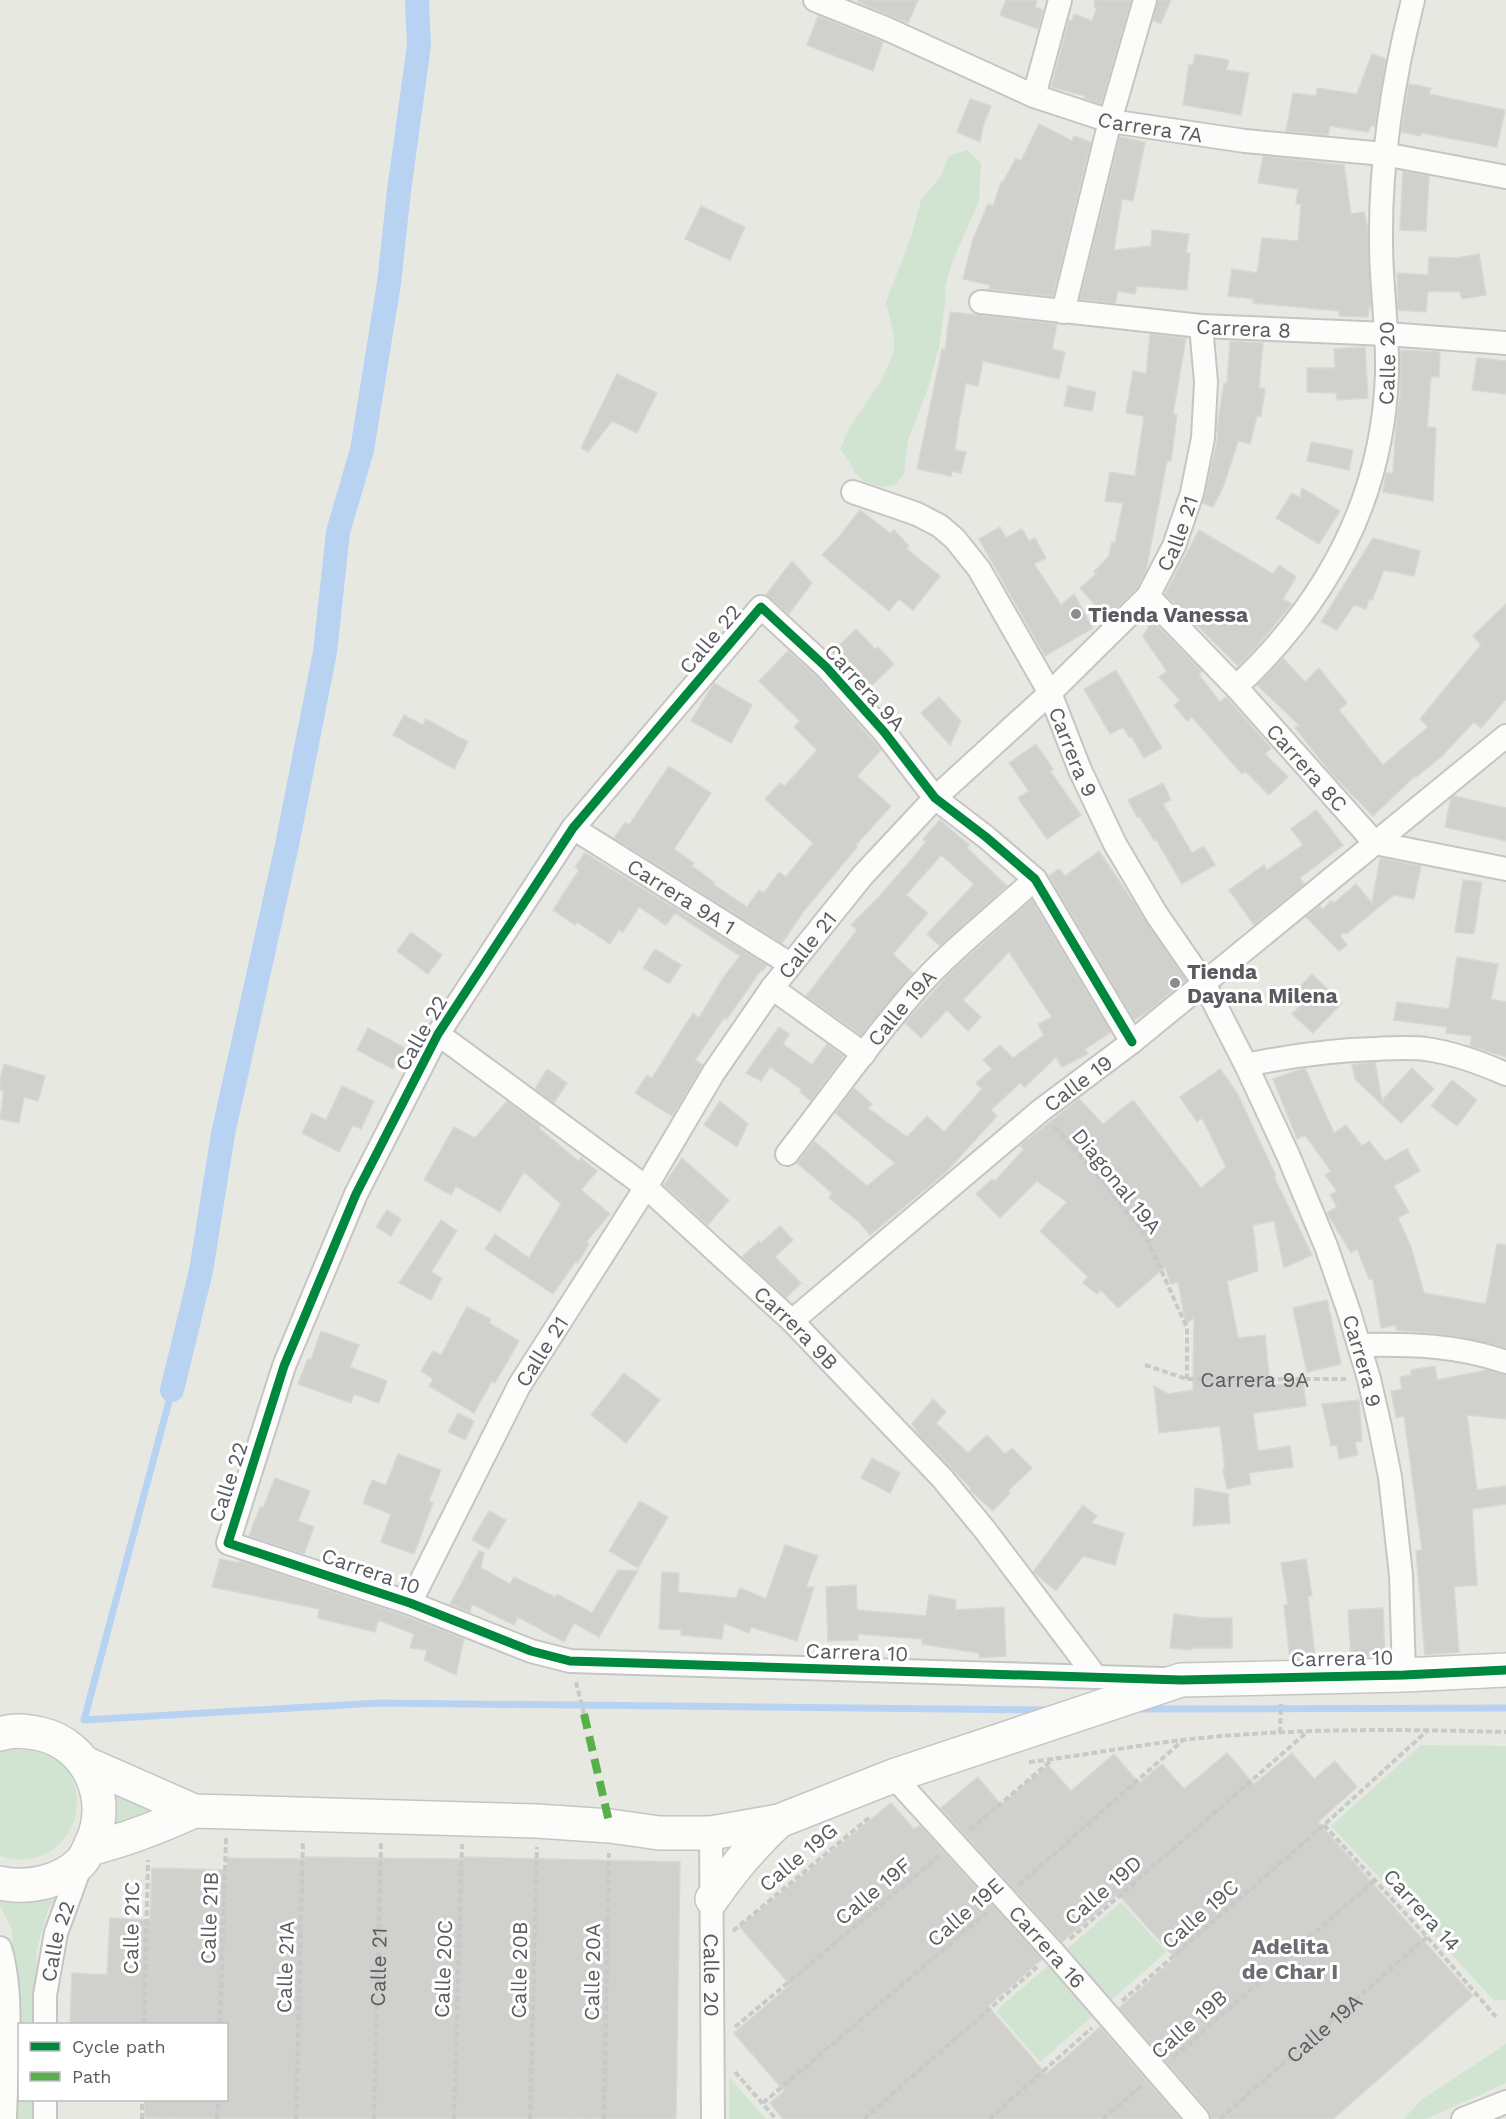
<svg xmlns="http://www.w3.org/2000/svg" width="1506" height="2119" font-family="'Work Sans',sans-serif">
	<rect width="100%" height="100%" fill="#e8e8e3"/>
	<path fill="#d1e4d1" d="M967,150L981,163L979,201L953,260L945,287V303L939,347L927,391L908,440L904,474L896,484L882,487L863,481L855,473L849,461L840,449L850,427L881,381L894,351V337L886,302L911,237L921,200L940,177L949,156Z
		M1421,1745L1506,1746V2000H1494L1331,1826Z
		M18,1747C24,1748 31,1748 37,1749C107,1769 79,1880 0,1856V1750Z
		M108,1789L168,1813L103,1838Z
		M70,1877L48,1910L37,1948L35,2024H20V2100H34V2119H14L15,1971L12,1930L0,1906V1886Z
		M1121,1902L1166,1952L1040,2062L996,2011Z
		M1506,2044V2083L1426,2119H1404L1420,2101Z
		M729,2077L766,2119H729Z"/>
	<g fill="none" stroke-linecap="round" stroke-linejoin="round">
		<path stroke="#b8d3f1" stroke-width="7" d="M172,1390L84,1720L378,1703L1047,1710
			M1137,1709L1506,1708"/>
		<path stroke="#b8d3f1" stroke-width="24" d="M172,1390L201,1271L223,1134L287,845L325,652L338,532L362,450L389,283L399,191L419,45L417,0"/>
	</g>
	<path fill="#d0d0cc" stroke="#d8d7d2" stroke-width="1.5" d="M858,0H918L908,23L858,2Z
		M1006,0H1037L1035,7L1043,10L1038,29L1000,15Z
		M1095,0H1131L1101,104L1084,98L1085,96L1051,87L1069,20L1072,21L1074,14L1092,21L1097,8L1094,7Z
		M1158,0H1171L1161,23L1153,21Z
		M818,16L883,42L873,71L807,45Z
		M1195,54L1229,60L1226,70L1249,73L1241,115L1183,105L1189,65H1193Z
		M1372,54L1386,59L1375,126H1371L1368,132L1330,126L1328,135L1286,131L1293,93L1316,96L1317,88L1357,94Z
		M1409,84L1431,88L1429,94L1505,110L1497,147L1421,133V136L1401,132Z
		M970,99L991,106L983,126L980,142L957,132Z
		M1039,124L1072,141L1074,136L1091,142L1053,296L989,289L990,285L963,279L973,239L988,204L993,206L1001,182H1003L1016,158L1021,161Z
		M1120,137L1145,142L1133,201L1122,199L1114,250L1151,246L1152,230L1189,234L1186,253H1190L1187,290L1137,286L1135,294L1118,291L1115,303L1080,299Z
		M1263,156L1344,165L1351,214L1364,212L1368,228L1371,308L1369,307L1368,317L1339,316V311L1253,303L1254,299L1228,296L1232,269L1257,273L1262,238L1298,241L1301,204H1296L1298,189L1258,183Z
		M1403,171L1429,176L1426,231L1400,230Z
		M701,206L745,227L730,260L685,239Z
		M1479,254L1486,295L1462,299L1460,292L1428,291L1426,312L1398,310L1397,273L1428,275L1429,257L1457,258Z
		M950,312L1057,324L1052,349L1065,352L1059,379L983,361L978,386L966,383L959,421L955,450L966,452L961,473L952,471L951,476L917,469L942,349L945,350Z
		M1150,334L1186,338L1173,414L1177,415L1171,461H1167L1146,571L1137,588L1107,618L1080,588L1096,574L1094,572L1109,556L1112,542L1115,543L1123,503L1105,501L1110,472L1135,476L1144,416L1126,413L1133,371L1146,374Z
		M1230,341L1263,343L1259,388L1265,389L1261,416H1257L1250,444L1238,441L1236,447H1234L1236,448L1224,485L1213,507L1203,503L1218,437L1217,428L1224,383H1227Z
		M1365,347L1368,398L1337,400L1336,393L1307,392V368H1335L1334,349Z
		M1400,350L1440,352L1439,377H1431L1427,427L1436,428L1433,501L1383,492L1386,473H1393L1396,424L1400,396Z
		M1477,358L1506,361V394L1472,390Z
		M617,374L657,393L637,433L612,421L588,452L581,448Z
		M1068,386L1096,392L1092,411L1064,406Z
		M1311,442L1353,450L1349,470L1307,461Z
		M1302,488L1340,511L1319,544L1276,518L1292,493L1300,498Z
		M860,510L890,533L894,530L909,546L906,548L940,576L913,610L899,599L889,611L822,555L838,538Z
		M1000,527L1006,538L1022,529L1029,541L1035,538L1046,558L1034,564L1061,605L1074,594L1093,628L1045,656L979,539Z
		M1199,530L1273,574L1279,565L1296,577L1283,599L1292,604L1258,645L1238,666L1165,594Z
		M1373,538L1420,551L1414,576L1384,570L1372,600L1369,599L1366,609L1354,605L1337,630L1321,622Z
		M792,561L812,583L789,614L766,595Z
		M1506,604V699L1481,728L1474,722L1442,756L1416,777L1415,776L1373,816L1331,773L1295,728L1299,725L1257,685L1283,658L1305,682L1319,668L1347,703L1339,710L1383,765L1428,727L1420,719L1481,645L1473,636Z
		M1152,620L1202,671L1199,675L1220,702L1226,697L1271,748L1265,754L1288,777L1269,795L1245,771L1242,774L1192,717L1187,721L1174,705L1180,700L1159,677L1167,671L1143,637Z
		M856,629L875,649L878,647L894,664L866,691L831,653Z
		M788,651L816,676L881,750L857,776L891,806L855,846L857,847L804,911L782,943L614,838L625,822L629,825L669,766L711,793L674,849L694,863L692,866L714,882L713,884L747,907L759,890L764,893L779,872L786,877L813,843L765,799L780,783L785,786L817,750L794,727L800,721L759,681Z
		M1116,670L1162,748L1144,758L1131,736L1129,737L1123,727L1110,734L1084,689Z
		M714,683L752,705L731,743L691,721Z
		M939,697L961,721L950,745L921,713Z
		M404,715L423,725L426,719L468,742L454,769L393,735Z
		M1036,744L1053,769L1050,771L1081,815L1047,839L1018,798L1029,791L1009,763Z
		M1163,783L1171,800L1163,804L1192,853L1204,846L1215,865L1182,884L1156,839L1154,840L1139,816L1137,817L1128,800Z
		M1454,796L1506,808V841L1445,827L1451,798Z
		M1316,810L1343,845L1300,878L1304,884L1254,925L1229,890L1264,865L1267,870L1303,845L1291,829Z
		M940,820L969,845L967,848L1007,886L940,946L927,934L974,884L941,855L906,895L928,913L893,954L913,973L861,1035L806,996L857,930L851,925L880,896L926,842L923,839Z
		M1099,851L1186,980L1146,1013L1134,1020L1049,876L1059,869L1065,876Z
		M585,853L767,965L763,971L761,970L727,1019L724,1018L695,1060L703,1065L672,1116L635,1093L647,1075L652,1078L693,1013L699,1018L723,978L740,956L675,913L666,925L639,907L623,932L619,930L610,944L577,922L575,925L553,910L579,870L575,867Z
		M1380,858L1421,866L1414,899L1394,895L1346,934L1344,932L1340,936L1347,945L1339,951L1306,917L1320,906L1322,910L1331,901L1334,903L1356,884L1372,903Z
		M1463,880L1482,882L1474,934L1455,932Z
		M1032,900L1111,1032L1085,1049L1088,1054L1062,1067L1056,1057L1025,1087L1020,1083L991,1110L997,1116L946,1172L870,1235L858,1221L829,1198L832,1193L797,1163L814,1141L867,1186L895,1163L835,1113L854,1088L872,1104L868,1108L907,1137L927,1116L944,1132L982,1089L976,1083L992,1069L983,1060L1000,1045L1013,1058L1044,1035L1038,1024L1052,1017L1009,952L963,1000L981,1017L968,1031L947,1010L921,1038L905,1023L954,969Z
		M411,932L442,955L428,974L397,951Z
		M655,949L681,965L669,984L643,968Z
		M1457,957L1498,964L1491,999L1506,1002V1057L1470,1046L1472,1036L1446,1033L1447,1027L1394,1020L1397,1002L1449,1009Z
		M1312,974L1342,1003L1313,1033L1292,1014L1306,1000L1296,991Z
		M779,1027L789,1034L783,1044L812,1065L827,1044L844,1056L811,1101L800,1092L802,1090L770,1067L761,1081L746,1073Z
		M368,1028L405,1048L393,1069L357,1050Z
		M1375,1062L1383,1106V1099L1412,1068L1434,1089L1401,1123L1355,1079L1352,1065Z
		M4,1064L45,1076L38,1101L24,1097L19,1123L0,1119L4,1091L0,1090V1079Z
		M1305,1068L1334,1133L1346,1125L1362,1146L1369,1141L1385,1161L1407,1149L1420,1171L1394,1186L1409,1212L1398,1218L1411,1247L1424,1293L1486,1304L1497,1244L1506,1245V1348L1454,1336L1396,1330V1325L1381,1328L1373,1279H1369L1357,1249L1351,1253L1327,1213L1337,1207L1330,1195L1337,1191L1325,1175L1331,1171L1305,1135L1297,1139L1273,1079Z
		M547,1069L567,1083L554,1103L535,1089Z
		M1220,1069L1237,1093L1276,1176L1274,1177L1312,1255L1284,1268L1274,1221L1253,1225L1258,1271L1227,1281L1238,1338L1265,1335L1270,1386L1303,1381L1306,1406L1253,1413L1258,1451L1290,1446L1293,1467L1249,1473L1251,1484L1227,1489L1223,1469L1225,1468L1220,1426L1159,1433L1154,1386L1168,1394L1193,1390L1194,1317L1186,1325L1178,1282L1171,1284L1165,1267L1118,1308L1101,1290L1097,1294L1083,1283L1088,1277L1040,1231L1067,1202L1037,1181L1000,1218L976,1194L992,1179L995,1181L1024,1149L1020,1146L1022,1144L1079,1099L1103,1124L1133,1100L1201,1188L1226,1167L1202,1118L1197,1122L1180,1097Z
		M1452,1080L1477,1100L1457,1126L1431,1106Z
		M342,1086L374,1101L361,1129L353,1125L339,1152L302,1133L312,1113L326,1120Z
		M507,1101L540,1126L539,1128L578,1161L581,1158L597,1171L581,1190L610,1214L586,1242L589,1244L578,1262L576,1261L553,1294L485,1249L495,1234L529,1258L561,1204L524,1172L500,1212L456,1186L451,1195L424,1180L454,1127L475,1138Z
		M720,1101L748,1124L737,1147L704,1125Z
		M682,1158L729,1200L708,1225L664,1185Z
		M387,1210L401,1219L391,1236L376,1227Z
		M441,1220L457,1231L431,1272L442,1278L431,1300L399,1283Z
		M780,1226L793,1240L775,1257L801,1283L786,1298L742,1257L759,1241L761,1243Z
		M1327,1300L1341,1364L1307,1372L1293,1308Z
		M467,1307L491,1319L489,1323L519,1341L495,1383L492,1381L474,1413L429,1386L433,1379L421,1371L433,1351L441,1355Z
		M321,1331L359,1345L350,1367L387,1381L379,1403L354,1394L351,1403L298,1384L308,1359L311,1360Z
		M1435,1366L1437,1380L1487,1370L1506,1375V1419L1467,1415L1477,1490L1506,1486V1504L1472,1509L1477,1585L1454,1587L1459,1652L1425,1655L1416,1551L1422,1550L1404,1416L1396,1418L1391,1391L1402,1389L1400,1377L1411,1375V1370Z
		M624,1373L660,1400L626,1443L591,1415Z
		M933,1399L946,1412L936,1423L968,1453L987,1435L1005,1454L1012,1448L1032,1468L1008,1491L1010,1493L993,1511L970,1490L971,1488L921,1437L912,1424Z
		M1359,1400L1362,1441L1355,1442L1358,1455L1339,1459L1337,1445L1331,1446L1322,1404Z
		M458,1413L474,1421L465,1440L448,1432Z
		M398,1454L441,1470L429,1501L433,1503L414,1554L381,1542L391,1514L363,1503L372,1480L386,1485Z
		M872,1458L900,1473L890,1493L861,1478Z
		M275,1478L310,1491L298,1521L314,1527L304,1554L249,1536L260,1507L263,1508Z
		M1195,1488L1228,1494L1230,1523L1193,1526Z
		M640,1501L668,1517L638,1568L609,1551Z
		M1083,1505L1097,1516L1091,1523L1124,1533L1115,1565L1083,1556L1056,1591L1033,1572Z
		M489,1511L506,1520L489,1549L472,1540Z
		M785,1545L818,1556L806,1587H814L797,1641L751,1627L749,1633L724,1623L722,1639L681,1635V1630L659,1629L662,1572L679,1573L678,1592L736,1598L740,1588L766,1599Z
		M479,1551L484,1553L481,1568L510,1584L514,1577L555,1597L557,1594L592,1613L618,1570L638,1571L599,1637L574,1623L564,1642L518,1617L514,1625L472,1604L470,1612L450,1604Z
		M220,1559L239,1563L240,1561L405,1616L464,1639L456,1675L424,1660L427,1650L410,1648L414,1634L378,1620L375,1632L318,1618L319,1609L212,1587Z
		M1306,1559L1312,1596H1308L1315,1657L1290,1659L1284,1605H1288L1281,1563Z
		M856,1585L857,1610L926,1616L929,1595L956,1600L955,1610L1004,1607L1006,1656L979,1658V1653L922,1644V1639L858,1634V1640L828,1641L826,1587Z
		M1383,1608L1385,1657H1351L1348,1610Z
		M1174,1614L1204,1618H1232V1648H1191V1650L1170,1648Z
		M1227,1753L1254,1784L1292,1753L1314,1779L1335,1761L1357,1787L1318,1822L1473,1996L1333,2119H1211L1208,2110L1119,2008L1175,1958L1118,1894L1062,1942L941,1808L978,1777L1001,1805L1048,1765L1071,1791L1114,1754L1139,1783L1162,1764L1184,1789Z
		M891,1803L914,1829L920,1826L1042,1959L988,2006L1046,2074L1100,2027L1180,2119H783L770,2103L784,2091L734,2033L790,1985L740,1927Z
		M305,1857L463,1859V1857L680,1862L676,2119L144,2118L145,2100H226V2025H70L72,1973L107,1975L110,1918L150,1920L152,1868L227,1870V1858L305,1859Z"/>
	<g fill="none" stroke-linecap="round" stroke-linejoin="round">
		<defs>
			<g id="street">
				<path id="s4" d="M815,0L885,28L1034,96L1110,121L1245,141L1384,154L1506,177"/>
				<path d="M1034,96L1060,0"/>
				<path id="s5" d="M981,302L1201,326L1387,334L1506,343"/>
				<path d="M1063,312L1110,121L1145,0"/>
				<path id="s6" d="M853,492L917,514L940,526L955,539L979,569L1050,693L1080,770L1115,844L1157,915L1204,983L1246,1065L1288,1155L1326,1246L1349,1312L1369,1379L1380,1427L1390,1477L1401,1575L1404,1675"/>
				<path id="s7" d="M1148,596L1236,687L1375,843L1506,869"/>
				<path id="s8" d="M1236,687C1327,602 1383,499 1387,373C1388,329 1381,286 1381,242C1380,160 1393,79 1413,0"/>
				<path id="s9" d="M573,828L790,964"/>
				<path d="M772,988L864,1054"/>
				<path id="s10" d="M438,1034L646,1187L792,1321L942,1478L985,1530L1096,1677"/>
				<path d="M1132,1042L1035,879L986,837L935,798L885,733L826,667L761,607L573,828L438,1034L356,1194L284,1366L228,1543L410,1603L531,1651L570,1661L1162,1679"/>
				<path d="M1246,1065C1290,1056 1331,1050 1375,1049C1392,1048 1409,1047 1426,1049C1454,1053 1481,1063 1506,1074"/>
				<path id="s11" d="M787,1154C830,1099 870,1041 917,988C953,948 995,916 1035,879"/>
				<path id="s12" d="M792,1321L1040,1111L1132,1042L1506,736"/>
				<path d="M1360,1345C1410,1344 1458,1345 1506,1362"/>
				<path id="s13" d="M410,1603L519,1386L646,1187L714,1072L772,988L863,875L935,798L1050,693L1148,596L1174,546L1192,493L1203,438L1206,382L1201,326"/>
				<path id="s14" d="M893,1776L1054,1953L1198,2119"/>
				<path id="s15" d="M711,1833L713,2119"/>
				<path d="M0,1948C15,1997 6,2067 5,2119"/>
				<path id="s16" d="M45,2024V1995L56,1933L82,1862"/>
				<path d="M45,2119V2100"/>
				<path d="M1463,2119L1506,2102"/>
			</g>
			<path id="secondary" d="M0,1734C13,1729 27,1731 41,1734C88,1745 112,1799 92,1842C89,1848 86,1857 81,1862C60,1883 27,1889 0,1883
				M85,1763L194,1811L537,1821L610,1826L659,1833H711L779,1821L893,1776L1181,1680L1404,1675L1506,1670
				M89,1849C126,1840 159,1827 194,1811
				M712,1899C732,1870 753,1845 779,1821"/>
		</defs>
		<use href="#street" stroke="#c5c5c3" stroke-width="26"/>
		<use href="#secondary" stroke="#c5c5c4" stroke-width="36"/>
		<g stroke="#c6cac8" stroke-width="4" stroke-dasharray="6 3" stroke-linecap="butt">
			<path d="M1055,1127L1108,1188L1140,1229L1149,1243L1187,1328V1379"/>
			<path id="s1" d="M1145,1365L1187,1379H1346"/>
			<path d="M576,1682L584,1714"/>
			<path d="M1280,1733L1281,1704"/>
			<path d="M1029,1762C1080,1756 1131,1746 1182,1740C1289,1728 1398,1729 1506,1732"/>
			<path d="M1324,1825L1427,1937L1496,2017"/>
			<path d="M970,1830L1053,1759"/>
			<path d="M1019,1885L1182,1741"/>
			<path d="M733,1931L870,1817"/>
			<path d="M1070,1939L1306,1733"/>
			<path d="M1122,2001L1324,1825L1428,1730"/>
			<path d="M144,2024L148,1860"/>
			<path d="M220,2024L226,1838"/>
			<path d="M735,2027L939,1856"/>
			<path d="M1174,2057L1375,1880"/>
			<path d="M735,2072L776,2119"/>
			<path d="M763,2103L988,1912"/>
			<path d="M142,2119V2100"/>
			<path d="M217,2119L218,2100"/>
			<path d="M296,2119L303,1840"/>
			<path id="s2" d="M374,2119L381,1842"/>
			<path d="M454,2119L462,1844"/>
			<path d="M530,2119L537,1847"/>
			<path d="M604,2119L609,1853"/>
			<path d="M864,2119L1037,1967"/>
			<path d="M989,2119L1092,2028"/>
			<path d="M1103,2119L1141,2086"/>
			<path id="s3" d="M1220,2119L1427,1937"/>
		</g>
		<use href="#street" stroke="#fcfcfb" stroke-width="22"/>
		<use href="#secondary" stroke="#fcfcfb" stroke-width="33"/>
		<path stroke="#58b04a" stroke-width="8" stroke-dasharray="15 8" stroke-linecap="butt" d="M584,1714L610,1826"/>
		<defs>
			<path id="cycleway" d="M1132,1042L1035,879L986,837L935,798L885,733L826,667L761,607L573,828L438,1034L356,1194L284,1366L228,1543L410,1603L531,1651L570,1661L1181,1680L1404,1675L1506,1670"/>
		</defs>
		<use href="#cycleway" stroke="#fff" stroke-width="13"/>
		<use href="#cycleway" stroke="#00873e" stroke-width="9"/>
	</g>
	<g fill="#8b8c8e" stroke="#fff" stroke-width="2">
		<circle cx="1076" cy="614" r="6"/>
		<circle cx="1175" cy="983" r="6"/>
	</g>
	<g text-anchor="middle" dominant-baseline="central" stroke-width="6" stroke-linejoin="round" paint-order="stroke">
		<g font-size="21" fill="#595b60" stroke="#fff">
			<text stroke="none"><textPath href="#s4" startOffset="360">Carrera 7A</textPath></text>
			<text stroke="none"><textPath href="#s5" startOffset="264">Carrera 8</textPath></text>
			<text stroke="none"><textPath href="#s8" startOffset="368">Calle 20</textPath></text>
			<text stroke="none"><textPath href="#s13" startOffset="1328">Calle 21</textPath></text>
			<text transform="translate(710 639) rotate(-50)">Calle 22</text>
			<text transform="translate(865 687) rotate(48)">Carrera 9A</text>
			<text stroke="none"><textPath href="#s6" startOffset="358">Carrera 9</textPath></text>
			<text stroke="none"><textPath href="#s7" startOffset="234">Carrera 8C</textPath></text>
			<text stroke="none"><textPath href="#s9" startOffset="128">Carrera 9A 1</textPath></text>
			<text stroke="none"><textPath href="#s13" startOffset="770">Calle 21</textPath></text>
			<text stroke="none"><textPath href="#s11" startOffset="186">Calle 19A</textPath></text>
			<text transform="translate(421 1033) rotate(-60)">Calle 22</text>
			<text stroke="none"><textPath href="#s12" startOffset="372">Calle 19</textPath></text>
			<text transform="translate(1117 1181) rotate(51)">Diagonal 19A</text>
			<text stroke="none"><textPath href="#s10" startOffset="464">Carrera 9B</textPath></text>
			<text stroke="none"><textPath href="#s13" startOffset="284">Calle 21</textPath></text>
			<text stroke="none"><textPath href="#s6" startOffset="1035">Carrera 9</textPath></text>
			<text stroke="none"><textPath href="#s1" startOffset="112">Carrera 9A</textPath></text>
			<text transform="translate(228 1482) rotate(-72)">Calle 22</text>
			<text transform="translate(371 1571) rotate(19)">Carrera 10</text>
			<text transform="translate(857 1652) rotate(2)">Carrera 10</text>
			<text transform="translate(1342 1658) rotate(-1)">Carrera 10</text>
			<text transform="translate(798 1857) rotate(-40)">Calle 19G</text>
			<text transform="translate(1103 1890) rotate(-41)">Calle 19D</text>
			<text transform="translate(873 1891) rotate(-40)">Calle 19F</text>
			<text transform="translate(1422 1910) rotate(48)">Carrera 14</text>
			<text transform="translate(965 1912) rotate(-41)">Calle 19E</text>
			<text transform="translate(1200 1914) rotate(-41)">Calle 19C</text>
			<text transform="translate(209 1918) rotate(-88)">Calle 21B</text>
			<text transform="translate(131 1928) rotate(-89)">Calle 21C</text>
			<text stroke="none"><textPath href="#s16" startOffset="84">Calle 22</textPath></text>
			<text stroke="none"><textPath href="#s14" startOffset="230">Carrera 16</textPath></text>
			<text transform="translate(285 1967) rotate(-88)">Calle 21A</text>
			<text stroke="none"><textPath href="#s2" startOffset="152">Calle 21</textPath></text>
			<text transform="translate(443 1969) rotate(-88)">Calle 20C</text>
			<text transform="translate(519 1970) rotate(-89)">Calle 20B</text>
			<text transform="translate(592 1972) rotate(-89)">Calle 20A</text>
			<text stroke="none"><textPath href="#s15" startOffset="142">Calle 20</textPath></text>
			<text transform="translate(1189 2024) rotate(-41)">Calle 19B</text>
			<text stroke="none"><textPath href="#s3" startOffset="138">Calle 19A</textPath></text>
		</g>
		<g font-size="21" font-weight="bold" fill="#595b60" stroke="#fff" text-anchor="start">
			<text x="1088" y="614">Tienda Vanessa</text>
			<text x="1187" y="971">Tienda<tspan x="1187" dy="24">Dayana Milena</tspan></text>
		</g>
		<g font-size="22" font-weight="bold" fill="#6a6d72" stroke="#fff">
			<text x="1290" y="1946">Adelita<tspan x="1290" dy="25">de Char I</tspan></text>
		</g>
	</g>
	<rect x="18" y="2023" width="210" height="78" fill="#ffffff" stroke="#bdbdbf" stroke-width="1.5"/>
	<rect x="30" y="2042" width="30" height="9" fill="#00873e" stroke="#bdbdbf" stroke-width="1.5"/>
	<text x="72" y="2053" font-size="18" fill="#595b60">Cycle path</text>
	<rect x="30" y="2072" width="30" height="9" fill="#58b04a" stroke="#bdbdbf" stroke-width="1.5"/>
	<text x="72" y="2083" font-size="18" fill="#595b60">Path</text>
</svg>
